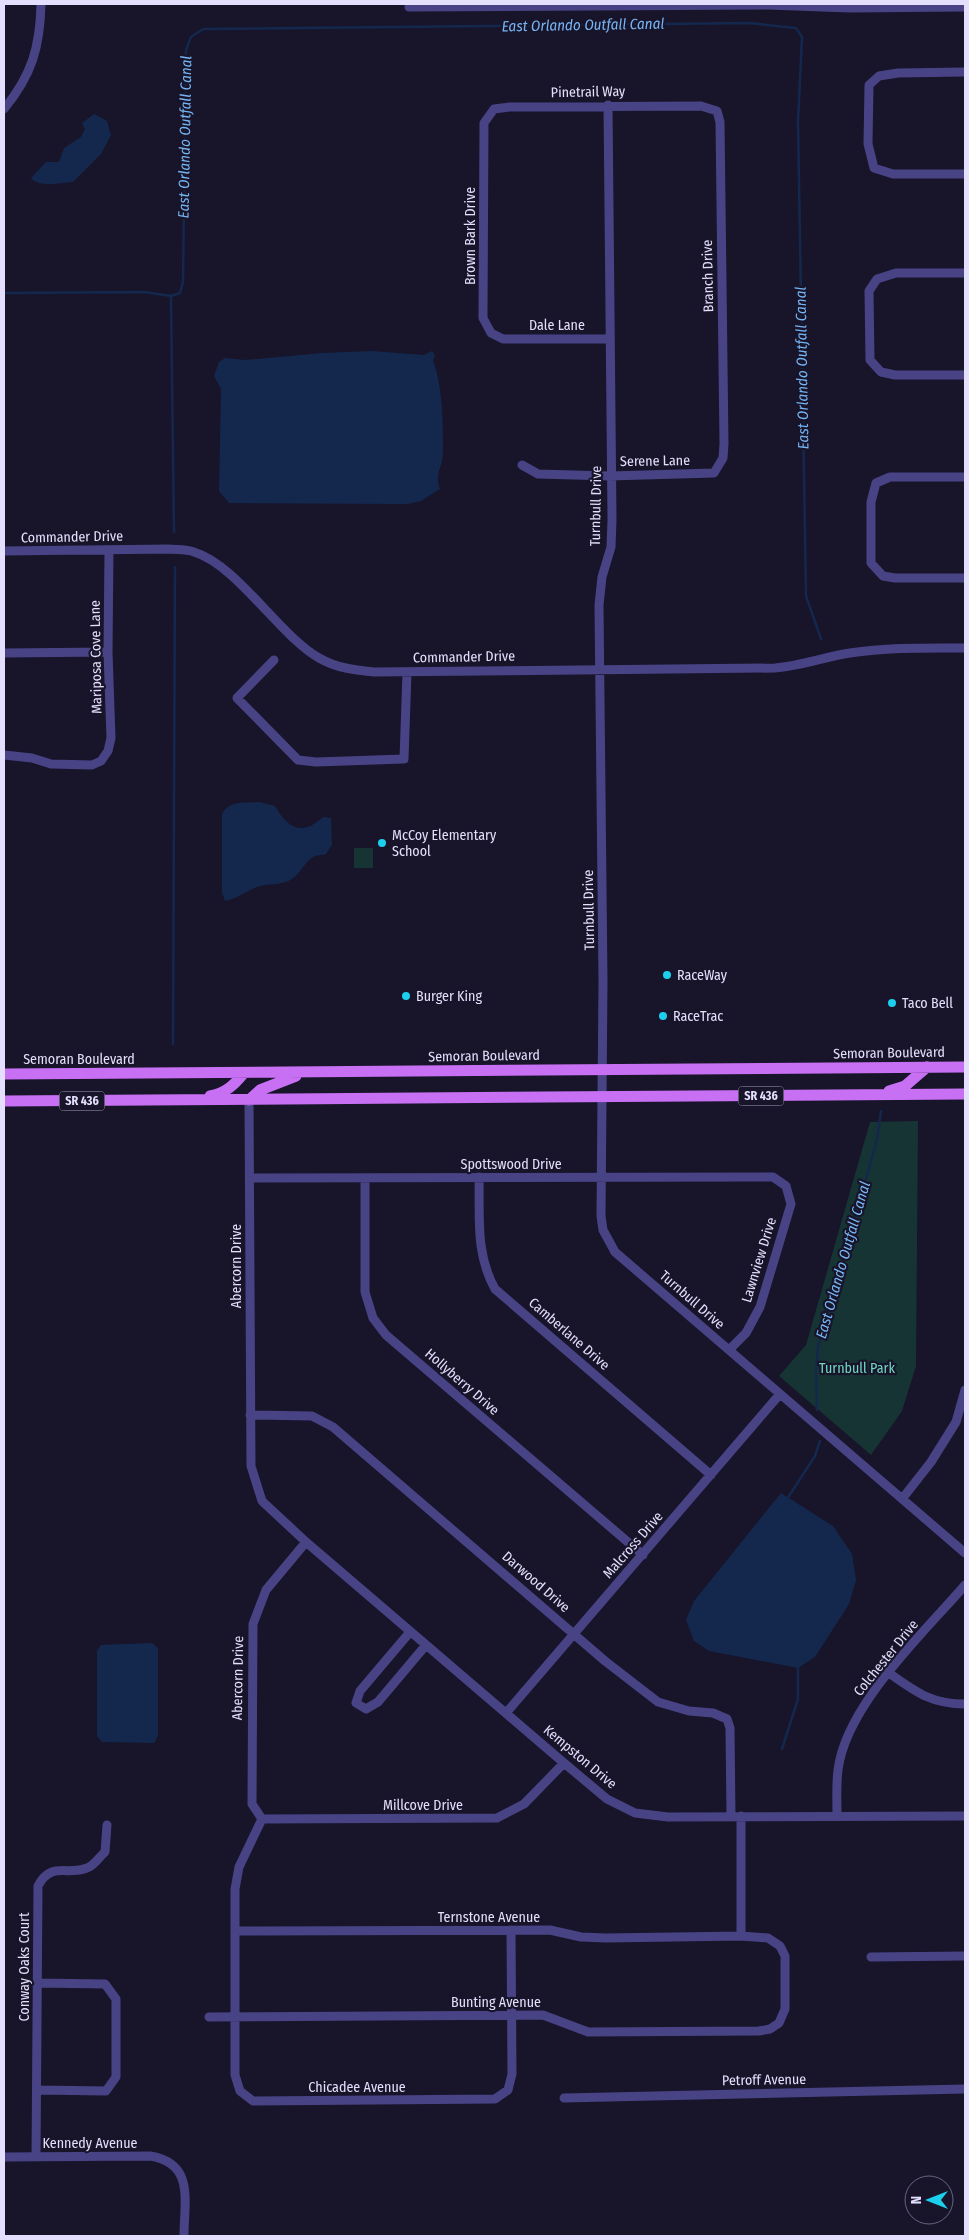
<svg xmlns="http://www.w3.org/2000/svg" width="969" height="2240" font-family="'Fira Sans Condensed',sans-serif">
	<rect width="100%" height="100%" fill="#18142a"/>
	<path fill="#173434" d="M354,848H373V868H354Z
		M918,1121L916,1366L902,1411L871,1455L779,1376L806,1345L870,1122Z"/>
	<path fill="#14284e" d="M94,114L107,121L111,135L101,154L73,182C61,183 39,188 31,178L46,162H59L64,148L81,137L85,129L82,123Z
		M371,351L424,355L432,351L435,355L433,360C443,389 443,421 443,452C443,466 434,475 440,489L421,501L408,504L229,503L219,491L221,389L214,376L219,362L225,358L245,360L322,353Z
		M259,802L275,806C288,828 301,837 323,817L331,818L332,845L325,855C307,853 304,871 292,879C281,886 268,883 257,887C245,892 238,898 225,901L222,892V814C229,800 245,803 259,802Z
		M781,1493L833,1526L852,1554L856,1580L849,1604L815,1657L798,1668L709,1651L694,1641L686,1620L694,1601Z
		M152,1643L158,1648V1736L154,1743L102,1742L97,1736V1651L101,1645Z"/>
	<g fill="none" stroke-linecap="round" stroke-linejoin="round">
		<path stroke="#14284e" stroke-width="2.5" d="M4,293L144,292L171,296L180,293L183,282L186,50L191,37L203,29L749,23L796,28L802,37L798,121L806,596L821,639
			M171,297L174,532
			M173,1044L175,567
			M817,1410L816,1372L818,1347L877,1140L881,1111
			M787,1499L815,1456L820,1441
			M782,1749L798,1699V1665"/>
		<path stroke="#484385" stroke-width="9" d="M409,7L768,5L850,8L965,7
			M965,72L898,73L879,76L869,85L868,144L874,168L893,174H965
			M608,105L612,520L611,547L602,577L599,605L603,981L601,1216L603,1230L615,1252L965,1553
			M4,109C32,75 40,47 41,4
			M965,273H896L877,279L869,291L870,360L881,372L895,375H965
			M522,465L538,474L610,476L714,473L723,458L724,444L720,122L717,111L701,106L510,107L494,109L484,123L483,318L491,333L503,339H610
			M965,477H890L876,483L871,502V563L883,576L895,578H965
			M4,551L168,549C177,550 186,549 194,552C237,565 278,634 319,658C336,668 355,670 374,672L775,668C801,666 824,657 850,653C888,647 927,648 965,648
			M4,653L108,652
			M274,660L237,698L298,760L316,762L404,759L407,672
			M4,755L32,758L51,764L92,765L101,761L108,751L111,738L108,652L109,550
			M249,1100L251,1466L262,1501L306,1542L564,1763L607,1799L635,1813L668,1817L965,1816
			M479,1177C480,1217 475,1253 495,1289L711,1475
			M250,1178L773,1177L786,1186L791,1204L760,1307L746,1333L729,1350
			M365,1179V1292L373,1318L386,1335L643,1555
			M250,1415L312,1416L333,1427L605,1661L658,1702L689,1711L713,1713L727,1719L730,1728L731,1816
			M902,1499L931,1462L956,1422L965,1390
			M410,1632L360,1691L356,1703L366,1709L378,1702L426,1645
			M889,1673C916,1692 931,1704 965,1704
			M506,1713L780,1394
			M741,1816V1936
			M837,1816C837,1801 836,1785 838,1770C846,1705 923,1634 965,1585
			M262,1819L239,1867L235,1889V2075L240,2091L253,2101L495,2099L508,2090L512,2074L511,1930
			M262,1819L497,1818L524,1804L564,1763
			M262,1819L252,1804L253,1624L266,1590L306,1542
			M871,1957L965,1956
			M209,2017L543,2015L588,2032L759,2031L770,2029L779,2023L785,2009V1956L780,1946L768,1938L741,1936L606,1938L581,1937L550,1930L236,1931
			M37,2090L106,2091L116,2077V1999L105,1984L38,1983
			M564,2098L965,2089
			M4,2157L150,2156C195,2163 184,2201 184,2236
			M36,2157L38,1886C51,1861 67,1876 87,1868C94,1866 100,1856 105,1852L107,1825"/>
		<path stroke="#c770f3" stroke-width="11" d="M4,1074L965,1067
			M889,1091L905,1086L927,1067
			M210,1096C226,1093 234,1085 244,1073
			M249,1100L260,1090L296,1076
			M4,1101L965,1094"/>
	</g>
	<g fill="#1ccfec" stroke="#18142a" stroke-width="2">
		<circle cx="382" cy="843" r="5"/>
		<circle cx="667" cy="975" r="5"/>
		<circle cx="406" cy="996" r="5"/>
		<circle cx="892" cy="1003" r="5"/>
		<circle cx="663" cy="1016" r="5"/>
	</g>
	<g text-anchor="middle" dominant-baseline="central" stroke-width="4.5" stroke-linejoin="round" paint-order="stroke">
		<g fill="#18142a" stroke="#a7a2bd" stroke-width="1">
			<rect x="738.5" y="1086.5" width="45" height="19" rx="4"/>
			<rect x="59.5" y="1091.5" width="45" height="19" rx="4"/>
		</g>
		<g font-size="12" font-weight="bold" fill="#e4dffc">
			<text x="761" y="1096">SR 436</text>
			<text x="82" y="1101">SR 436</text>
		</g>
		<g font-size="14" fill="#e4dffc" stroke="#18142a">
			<text transform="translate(588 92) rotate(-1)">Pinetrail Way</text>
			<text transform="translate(470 236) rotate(-90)">Brown Bark Drive</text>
			<text transform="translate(708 276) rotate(-91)">Branch Drive</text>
			<text x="557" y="325">Dale Lane</text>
			<text transform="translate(655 461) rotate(-1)">Serene Lane</text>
			<text transform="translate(596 506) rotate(-89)">Turnbull Drive</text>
			<text transform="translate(72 537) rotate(-1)">Commander Drive</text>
			<text transform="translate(96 657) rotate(-91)">Mariposa Cove Lane</text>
			<text transform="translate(464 657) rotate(-1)">Commander Drive</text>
			<text transform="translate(589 910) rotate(-91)">Turnbull Drive</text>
			<text transform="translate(889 1053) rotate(-1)">Semoran Boulevard</text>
			<text transform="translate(484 1056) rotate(-1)">Semoran Boulevard</text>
			<text x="79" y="1059">Semoran Boulevard</text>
			<text x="511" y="1164">Spottswood Drive</text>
			<text transform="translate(759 1260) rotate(-73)">Lawnview Drive</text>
			<text transform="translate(236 1266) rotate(-90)">Abercorn Drive</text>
			<text transform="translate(692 1300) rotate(41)">Turnbull Drive</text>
			<text transform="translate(569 1334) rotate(41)">Camberlane Drive</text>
			<text transform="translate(462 1382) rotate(41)">Hollyberry Drive</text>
			<text transform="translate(633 1545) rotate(-49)">Malcross Drive</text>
			<text transform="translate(536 1582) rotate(41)">Darwood Drive</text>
			<text transform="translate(886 1658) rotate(-51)">Colchester Drive</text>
			<text transform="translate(238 1678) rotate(-89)">Abercorn Drive</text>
			<text transform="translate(580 1757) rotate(40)">Kempston Drive</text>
			<text x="423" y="1805">Millcove Drive</text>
			<text x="489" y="1917">Ternstone Avenue</text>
			<text transform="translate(24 1967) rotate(-90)">Conway Oaks Court</text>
			<text x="496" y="2002">Bunting Avenue</text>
			<text transform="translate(764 2080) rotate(-1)">Petroff Avenue</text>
			<text x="357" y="2087">Chicadee Avenue</text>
			<text x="90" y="2143">Kennedy Avenue</text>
		</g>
		<g font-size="14" fill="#e4dffc" stroke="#18142a" text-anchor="start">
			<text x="392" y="835">McCoy Elementary<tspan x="392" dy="16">School</tspan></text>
			<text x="677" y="975">RaceWay</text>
			<text x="416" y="996">Burger King</text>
			<text x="902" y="1003">Taco Bell</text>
			<text x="673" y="1016">RaceTrac</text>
		</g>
		<g font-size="14" fill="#70d8c2" stroke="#18142a">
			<text x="857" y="1368">Turnbull Park</text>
		</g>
		<g font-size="15" font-style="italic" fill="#76b5f3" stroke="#18142a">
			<text transform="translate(583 25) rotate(-1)">East Orlando Outfall Canal</text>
			<text transform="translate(185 137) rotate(-89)">East Orlando Outfall Canal</text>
			<text transform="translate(802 368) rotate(-91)">East Orlando Outfall Canal</text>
			<text transform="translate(843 1260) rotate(-74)">East Orlando Outfall Canal</text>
		</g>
	</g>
	<rect width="969" height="2240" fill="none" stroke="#e4dffc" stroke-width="10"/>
	<g transform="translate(929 2200) rotate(270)"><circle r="24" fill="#18142a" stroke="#6a657e"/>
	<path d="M0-4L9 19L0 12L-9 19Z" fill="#1ccfec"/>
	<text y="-8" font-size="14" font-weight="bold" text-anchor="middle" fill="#e4dffc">N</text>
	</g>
</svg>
